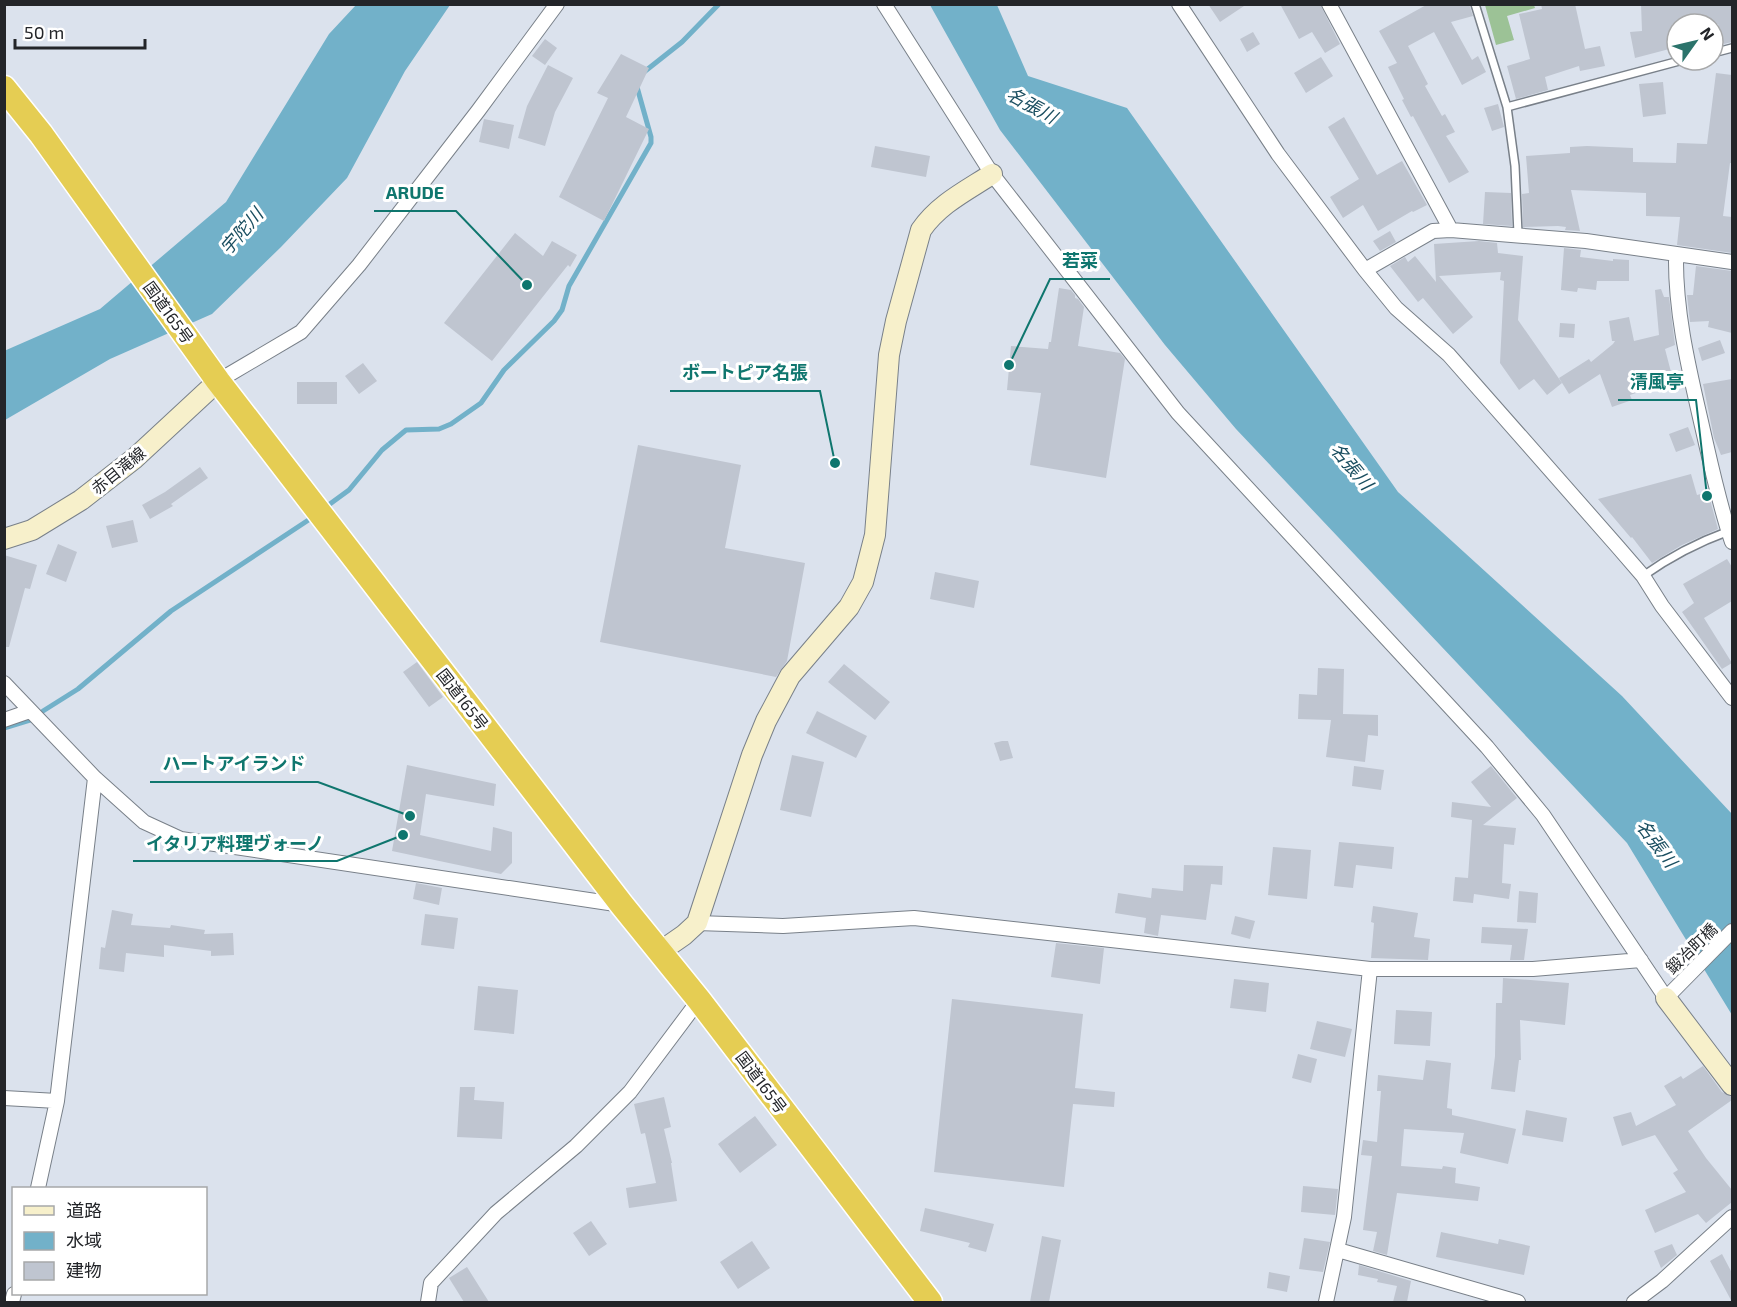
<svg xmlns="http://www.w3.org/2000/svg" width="1737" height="1307" font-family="'Exo 2','Noto Sans JP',sans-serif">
	<rect width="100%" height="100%" fill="#dbe2ed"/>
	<path fill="#9cc296" d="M1485,5H1534L1535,8L1507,16L1514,40L1496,45Z"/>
	<path fill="#72b1c9" d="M356,5H450L405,71L347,178L281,247L212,314L110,359L5,420L4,351L100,309L226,202L329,34Z
		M930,5H997L1028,76L1127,108L1398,492L1622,696L1732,814V1015L1627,843L1236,429L1165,345L1000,130Z"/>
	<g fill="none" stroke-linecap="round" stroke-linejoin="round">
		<path stroke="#72b1c9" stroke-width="5" d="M644,72L682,42L719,4
			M323,509L349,490L382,450L406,430L439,429L451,424L481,403L504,370L554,321L562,310L569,286L651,143V137L637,87
			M43,711L78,689L171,611L313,517
			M4,728L30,720"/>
	</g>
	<path fill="#bfc5d0" d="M1208,4H1247L1220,22Z
		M1280,4H1320L1340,44L1325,53L1312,32L1299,39Z
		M1428,4H1469L1473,16L1451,22L1472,60L1478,56L1486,72L1462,85L1434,32L1408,46L1428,84L1425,86L1442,116L1445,114L1455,132L1446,136L1469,172L1449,183L1413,116L1411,117L1402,100L1404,99L1388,67L1397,63L1379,31Z
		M1541,4H1575L1585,49L1600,46L1605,66L1580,71L1579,66L1545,77L1548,90L1516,99L1507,66L1530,59L1519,14L1542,9Z
		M1641,4H1732V42L1724,44L1718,24H1672L1677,47L1635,58L1630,32L1642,31Z
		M1253,32L1260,44L1247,52L1240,39Z
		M545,39L557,48L545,65L532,56Z
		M621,54L649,68L626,117L649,129L604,221L559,197L608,98L597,93Z
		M1321,57L1333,76L1306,93L1294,73Z
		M548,65L573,78L555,112L545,146L518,138L527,106Z
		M1716,73L1732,75V163H1730L1723,216L1732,217V253L1677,245L1680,217L1646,216V193L1571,190L1580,231L1565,230L1566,227L1558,226L1523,227L1522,194L1529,193L1526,156L1570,153V147L1587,146L1633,148V162L1676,163L1677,143L1707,144Z
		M1663,82L1666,114L1643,117L1639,84Z
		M1498,104L1504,127L1492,131L1484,108Z
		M1344,117L1377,175L1402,161L1427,205L1413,212L1412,211L1378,231L1363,205L1343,218L1330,197L1359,179L1328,127Z
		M484,119L514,125L509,149L479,142Z
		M875,146L930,156L926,177L871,167Z
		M1485,192L1511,193L1512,226L1483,224Z
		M1390,231L1396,242L1380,251L1373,241Z
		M515,233L543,256L552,241L577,255L570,267L568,265L492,361L444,323Z
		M1479,241L1497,243L1498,253L1523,256L1518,320L1562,383L1547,395L1534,379L1519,390L1500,363L1504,281L1500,280L1501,272L1439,276L1473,317L1453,334L1423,298L1418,302L1390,266L1405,257L1408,262L1415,256L1436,282L1434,244Z
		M1564,248L1581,250L1580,257L1613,261V259L1629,260V281H1597L1596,290L1578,288L1577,292L1561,290Z
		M1696,266L1732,271V333L1708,327L1709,321L1690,322L1687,295H1693Z
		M1059,288L1071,290L1075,295V298L1078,299L1084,307L1078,346L1120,353L1125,359L1106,478L1030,465L1041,393L1007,390L1011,346L1048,349L1049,342H1051Z
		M1661,289L1664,297H1669L1675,345L1665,349L1671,372L1636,384L1639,392L1630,395L1632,400L1612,407L1600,374L1569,394L1559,378L1589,359L1591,362L1613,344L1615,341H1612L1609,321L1629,317L1634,341L1659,335L1655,290Z
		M1560,323L1575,324L1574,338L1559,337Z
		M1720,340L1725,353L1702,361L1698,348Z
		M363,363L377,381L359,394L345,376Z
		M1732,379V452L1721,455L1714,438L1703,384Z
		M297,382H337V404H297Z
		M1688,427L1695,445L1676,452L1669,434Z
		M638,445L741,465L725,548L805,563L787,661L776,677L600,642Z
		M200,467L208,478L171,504L173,506L150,519L142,505L165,492Z
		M1691,474L1697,495L1708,492L1718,529L1682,545L1652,563L1632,537L1631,538L1598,499Z
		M133,520L138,542L112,548L106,526Z
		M58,544L77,552L66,582L46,574Z
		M4,555L37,565L30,589L25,588L9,647H4Z
		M1727,559L1732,567V601L1704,618L1732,663L1722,669L1682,612L1694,603L1683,584Z
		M935,572L979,581L974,608L930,599Z
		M417,662L443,697L429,707L403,672Z
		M844,664L890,702L875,720L828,682Z
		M1318,668L1344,669L1343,714L1378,715V736L1368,735L1365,762L1326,757L1331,720L1298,719L1299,694L1317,695Z
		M817,711L867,736L856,758L806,733Z
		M1002,741H1008L1013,758L1000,761L994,743Z
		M792,755L824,762L811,817L780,810Z
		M407,765L496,784L494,806L426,794L420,835L491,851L493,827L512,832V863L501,874L392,851Z
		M1354,766L1384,770L1381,790L1352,786Z
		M1491,766L1517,798L1483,825L1516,828L1514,845L1504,844L1502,883L1511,884L1509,899L1474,894L1473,903L1453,901L1455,877L1468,878L1472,820L1451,817L1452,802L1491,807L1471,782Z
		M1339,842L1394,847L1392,869L1356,865L1353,888L1334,886Z
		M1273,847L1311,850L1307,899L1268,895Z
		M1184,865L1223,866L1222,885L1211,884L1206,920L1161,915L1158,936L1144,933L1146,918L1115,913L1118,893L1151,898L1152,888L1183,891Z
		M416,883L442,888L439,905L413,899Z
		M1519,891L1538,893L1536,923L1517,922Z
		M1373,906L1418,913L1414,937L1430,939L1428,960L1371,958L1374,923L1371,922Z
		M112,910L133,914L131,925L170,928L171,925L205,930L204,934L233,933L234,955L211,956V951L164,945V957L126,953L124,972L99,969L101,947L105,948Z
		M425,914L458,918L454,949L421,945Z
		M1235,916L1255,921L1250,939L1231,934Z
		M1482,927L1528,929L1524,960H1510L1512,945L1481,943Z
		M1056,943L1104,948L1100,984L1051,977Z
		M1503,978L1569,983L1565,1025L1520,1020L1521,1060H1519L1515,1092L1491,1089L1495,1056L1496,1003H1502Z
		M1234,979L1269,983L1266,1012L1230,1008Z
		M478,986L518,990L514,1034L474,1030Z
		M952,999L1083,1014L1075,1088L1115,1092L1114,1107L1073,1104L1064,1187L934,1172Z
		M1396,1010L1432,1012L1430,1046L1394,1044Z
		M1317,1021L1352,1029L1345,1057L1310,1049Z
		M1298,1054L1317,1059L1311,1083L1292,1078Z
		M1426,1060L1451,1063L1447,1108L1452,1109V1115L1516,1129L1508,1164L1460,1153L1464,1133L1404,1129L1401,1166L1442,1169L1443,1166L1456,1168L1455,1183L1480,1187L1478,1201L1397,1193L1387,1255L1373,1251L1377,1232L1363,1230L1372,1156L1361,1155L1363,1140L1377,1142L1381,1091H1377L1378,1075L1423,1080Z
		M1703,1066L1722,1092L1732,1097V1100L1688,1131L1706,1158L1732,1190V1202L1706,1223L1698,1214L1655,1233L1645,1210L1686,1192L1673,1173L1678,1170L1655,1135L1622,1146L1613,1117L1631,1112L1636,1126L1676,1105L1664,1086L1681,1076L1683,1079Z
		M460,1087H475L474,1100L504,1102L502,1139L457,1137Z
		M664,1097L671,1127L664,1129L672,1163H671L677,1201L629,1208L626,1188L656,1183L645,1133L641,1134L634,1104Z
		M1526,1110L1567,1118L1563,1142L1522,1135Z
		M755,1116L777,1145L740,1173L718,1144Z
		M1303,1186L1338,1189L1335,1215L1301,1212Z
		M925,1208L994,1224L986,1252L968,1247L970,1243L920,1231Z
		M591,1221L607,1244L589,1256L573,1233Z
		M1441,1232L1498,1244L1499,1239L1530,1246L1524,1275L1436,1257Z
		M1042,1236L1061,1240L1049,1302H1030Z
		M1304,1238L1330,1242L1323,1272L1299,1269Z
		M752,1241L770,1268L738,1289L720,1262Z
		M1672,1244L1677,1255L1661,1268L1654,1251Z
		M1722,1254L1732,1273V1302L1710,1261Z
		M1359,1265L1411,1281L1407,1302H1393L1397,1286L1377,1282L1378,1279L1358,1275Z
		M467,1267L489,1302H464L449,1278Z
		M1269,1272L1290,1276L1287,1292L1267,1288Z"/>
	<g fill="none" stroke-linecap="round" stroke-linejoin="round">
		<defs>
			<path id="lane" d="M1475,4L1507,107L1515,166L1518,234
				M1713,53L1732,48
				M1507,107L1683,60
				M1643,576C1671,556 1696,543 1729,531"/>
			<path id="street" d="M884,4L992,174L1178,413L1487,747L1543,815L1666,998L1732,931
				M1179,4L1278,154L1365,270L1433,231L1451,230L1586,241L1732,262
				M1329,4L1451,230
				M1676,254C1675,313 1689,369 1702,426C1711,465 1719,504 1732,542
				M1365,270L1396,308L1449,355L1618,547L1643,576L1662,606L1732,698
				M218,381L301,332L359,265L478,111L557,4
				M4,683L95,778L144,822L181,839L622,905
				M4,720L30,711
				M697,923L783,926L914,918L1370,969H1533L1641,960
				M4,1098L57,1101
				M38,1188L57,1101L95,778
				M1338,1250L1518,1302
				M12,1302L14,1294
				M428,1302L431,1283L496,1213L576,1146L630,1092L699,1000
				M1326,1302L1344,1217L1370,969
				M1634,1302L1662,1281L1732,1217"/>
			<path id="secondary" d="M4,539L32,530L81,500L135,458L218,381
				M661,951L684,935L697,923L752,755L766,721L790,676L849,607L863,582L875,535L889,355L896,321L921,230C939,204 966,191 992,174
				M1666,998L1732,1085"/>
			<path id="highway" d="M4,88L41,134L218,381L622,905L699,1000L930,1302"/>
		</defs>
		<use href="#lane" stroke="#798089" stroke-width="10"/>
		<use href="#street" stroke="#798089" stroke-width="16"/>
		<use href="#secondary" stroke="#798089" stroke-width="22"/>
		<use href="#highway" stroke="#fff" stroke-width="27"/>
		<use href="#lane" stroke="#fff" stroke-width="7"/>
		<use href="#street" stroke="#fff" stroke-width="14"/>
		<use href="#secondary" stroke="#f7f0cb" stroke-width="20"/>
		<use href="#highway" stroke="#e5cd53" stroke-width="24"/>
	</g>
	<g text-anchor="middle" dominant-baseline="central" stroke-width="6" stroke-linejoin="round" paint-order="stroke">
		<g font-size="16" fill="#232529" stroke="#fff">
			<text transform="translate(169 312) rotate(54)">国道165号</text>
			<text transform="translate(118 470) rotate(-39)">赤目滝線</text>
			<text transform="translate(463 699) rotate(52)">国道165号</text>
			<text transform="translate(1691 948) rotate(-44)">鍛冶町橋</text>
			<text transform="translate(762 1082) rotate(53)">国道165号</text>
		</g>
		<g font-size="18" font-style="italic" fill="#1a4e60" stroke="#fff">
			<text transform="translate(1032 105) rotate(29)">名張川</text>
			<text transform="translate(241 231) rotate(-49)">宇陀川</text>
			<text transform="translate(1352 466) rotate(50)">名張川</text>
			<text transform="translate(1657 843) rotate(53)">名張川</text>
		</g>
	</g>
	<path fill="none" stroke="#0f766e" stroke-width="2" d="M527 285L456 211H374M1009 365L1050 279H1110M835 463L820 391H670M1707 496L1696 400H1618M410 816L318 782H150M403 835L337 861H133"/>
	<g fill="#0f766e" stroke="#fff" stroke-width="2">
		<circle cx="527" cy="285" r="6"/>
		<circle cx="1009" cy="365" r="6"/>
		<circle cx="835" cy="463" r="6"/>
		<circle cx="1707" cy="496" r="6"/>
		<circle cx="410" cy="816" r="6"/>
		<circle cx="403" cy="835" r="6"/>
	</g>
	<g font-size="18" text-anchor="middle" font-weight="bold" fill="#0f766e" stroke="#fff" stroke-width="6" stroke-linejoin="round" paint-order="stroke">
		<text x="415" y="199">ARUDE</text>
		<text x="1080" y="267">若菜</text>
		<text x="745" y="379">ボートピア名張</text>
		<text x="1657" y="388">清風亭</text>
		<text x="234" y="770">ハートアイランド</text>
		<text x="235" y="850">イタリア料理ヴォーノ</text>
	</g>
	<rect width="1737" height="1307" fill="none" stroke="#232529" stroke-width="12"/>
	<rect x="12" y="1187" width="195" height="108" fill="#ffffff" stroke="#a7a8a9" stroke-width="1.5"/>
	<rect x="24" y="1206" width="30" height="9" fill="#f7f0cb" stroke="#a7a8a9" stroke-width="1.5"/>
	<text x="66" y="1217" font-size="18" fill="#232529">道路</text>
	<rect x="24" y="1232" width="30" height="18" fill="#72b1c9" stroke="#a7a8a9" stroke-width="1.5"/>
	<text x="66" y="1247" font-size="18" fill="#232529">水域</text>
	<rect x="24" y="1262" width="30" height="18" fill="#bfc5d0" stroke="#a7a8a9" stroke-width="1.5"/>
	<text x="66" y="1277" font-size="18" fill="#232529">建物</text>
	<g transform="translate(1695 42) rotate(56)"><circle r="28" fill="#ffffff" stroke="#a7a8a9" stroke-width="1.5"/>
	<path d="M0-4.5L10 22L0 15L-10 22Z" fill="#2b736b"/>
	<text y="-9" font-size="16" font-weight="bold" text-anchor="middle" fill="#232529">N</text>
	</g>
	<path d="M15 39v9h130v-9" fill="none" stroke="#232529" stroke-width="3"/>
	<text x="24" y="39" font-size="18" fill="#232529" stroke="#ffffff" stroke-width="4.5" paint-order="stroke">50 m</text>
</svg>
